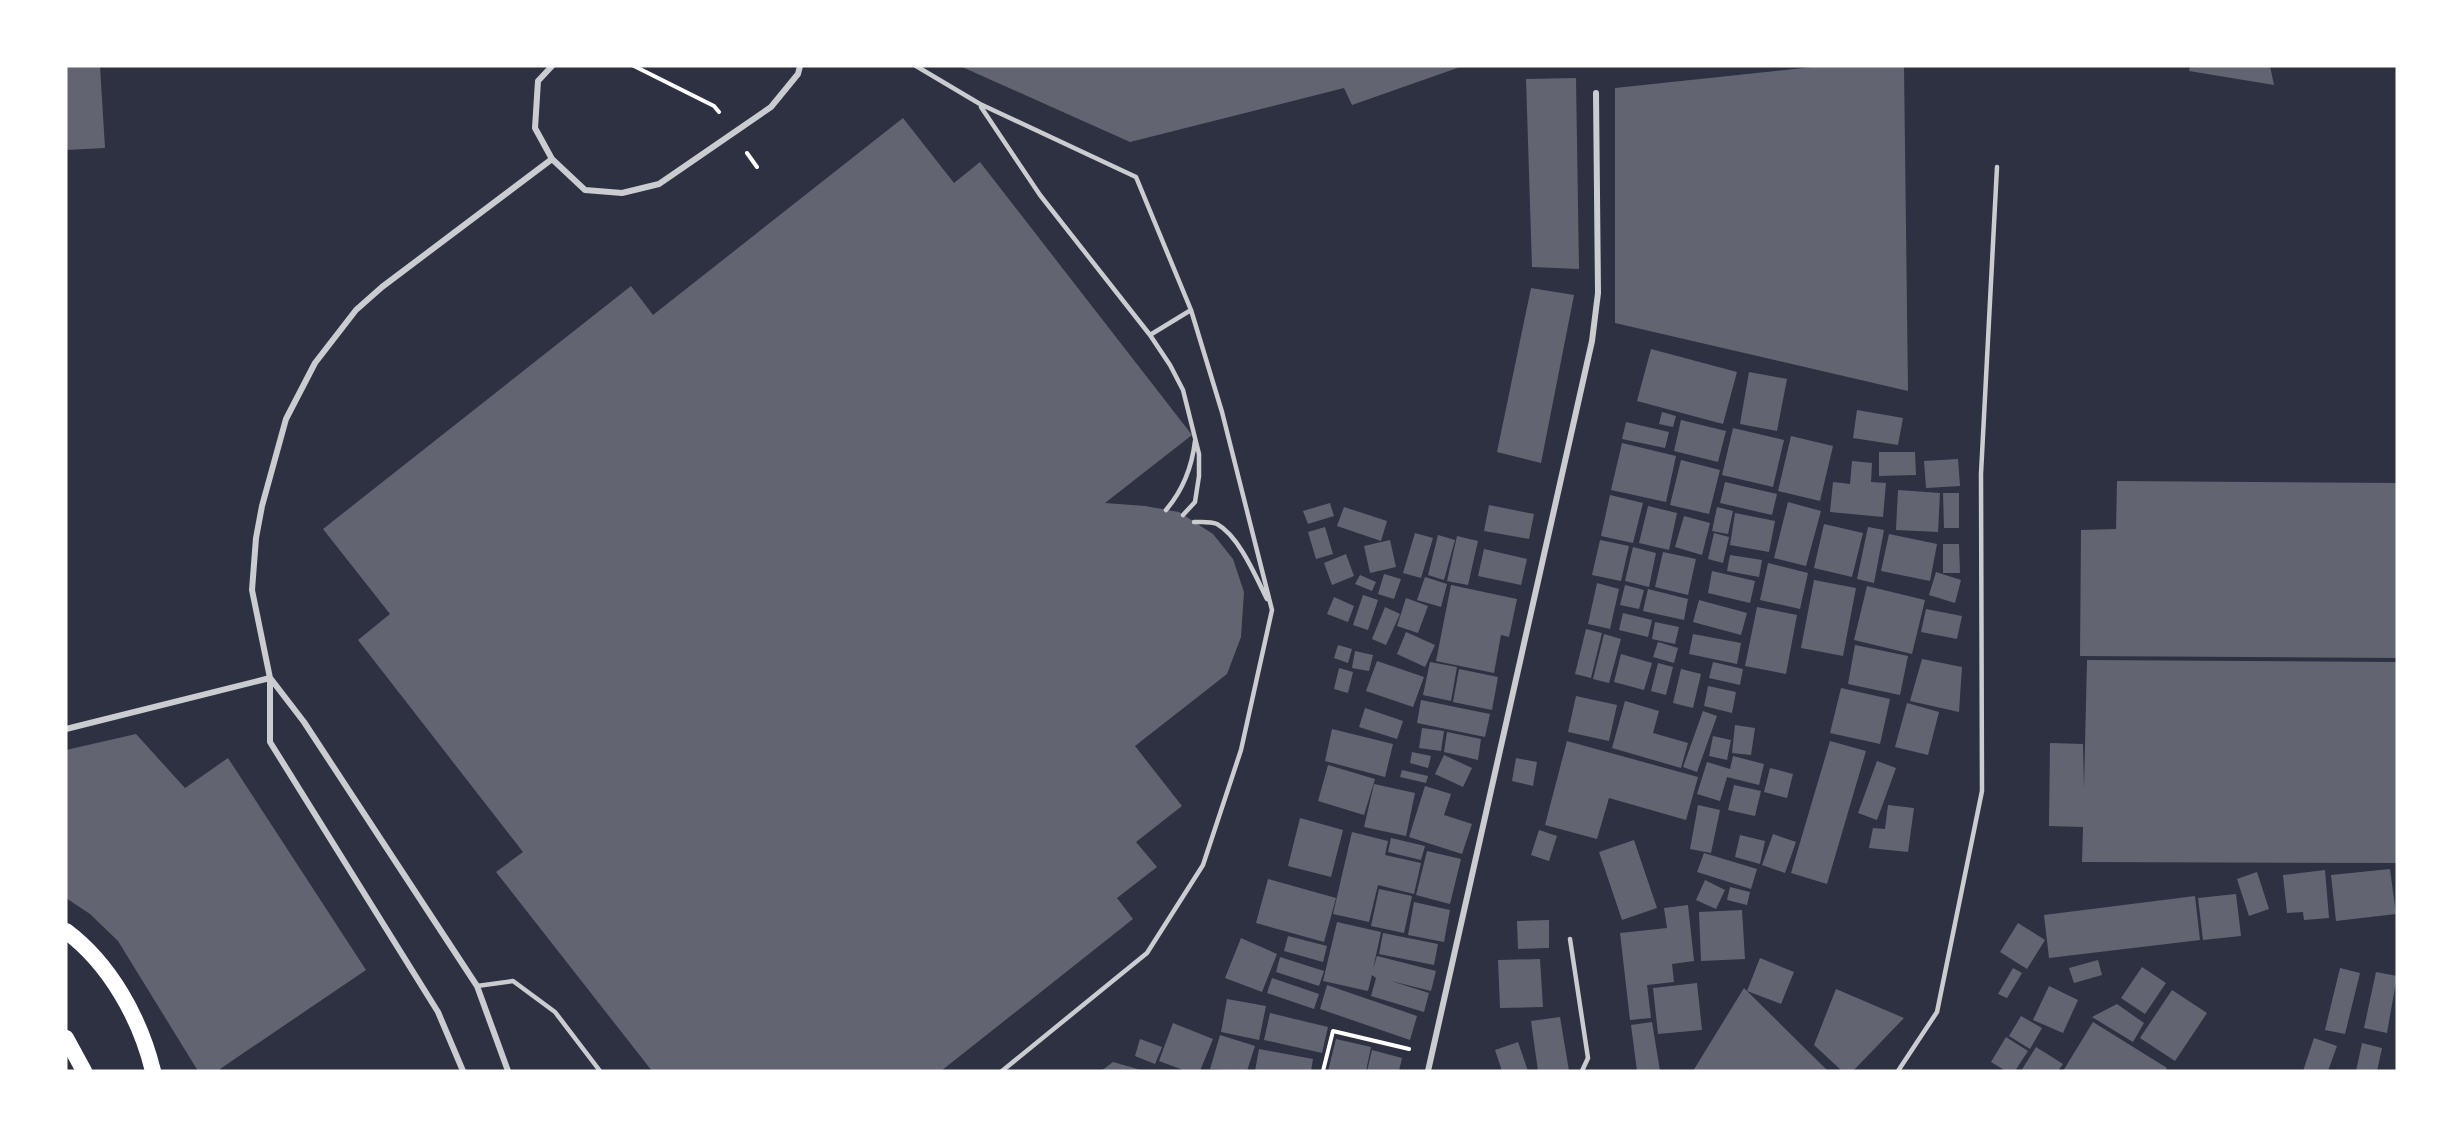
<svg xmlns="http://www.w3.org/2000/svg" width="2463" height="1137" font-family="Commissioner,sans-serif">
	<rect width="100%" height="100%" fill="#2d3142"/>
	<path fill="#626471" d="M66,66H100L105,148L66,150Z
		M960,66H1463L1352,105L1344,88L1130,142Z
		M1822,66H1904L1908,391L1615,323V88Z
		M2190,66H2270L2274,85L2189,71Z
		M1576,78L1579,269L1532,267L1526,79Z
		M903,118L954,183L980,162L1192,435L1105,503L1145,506L1179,512L1213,534L1233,559L1244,592L1241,637L1227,674L1135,746L1182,806L1136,842L1157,867L1117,898L1133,919L941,1071H652L496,872L523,852L358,640L390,614L323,529L631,286L653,315Z
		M1531,288L1574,295L1541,463L1497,452Z
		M1651,349L1737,372L1723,424L1637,401Z
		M1749,372L1787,379L1777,431L1740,424Z
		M1857,410L1903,418L1898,445L1853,438Z
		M1662,412L1676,416L1673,427L1659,424Z
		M1681,420L1726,431L1718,462L1674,451Z
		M1626,422L1669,432L1665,448L1622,439Z
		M1733,428L1784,440L1773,487L1722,475Z
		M1791,436L1833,446L1820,501L1778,491Z
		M1622,443L1676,456L1666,502L1611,490Z
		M1879,452H1915L1916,475L1879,476Z
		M1958,459L1960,486L1926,488L1924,461Z
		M1681,460L1720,470L1709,514L1670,505Z
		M1852,461L1872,463L1871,482L1886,483L1883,517L1830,512L1833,482L1850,484Z
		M2117,481L2397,483V658L2080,656L2081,530L2116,529Z
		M1725,482L1777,494L1772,515L1720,503Z
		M1898,490L1940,493L1938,532L1896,530Z
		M1943,493H1959V528H1944Z
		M1610,495L1643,503L1633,543L1601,536Z
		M1788,502L1821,511L1806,566L1774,558Z
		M1330,503L1334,516L1308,524L1303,511Z
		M1489,505L1534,514L1529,539L1484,531Z
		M1648,506L1677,513L1669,550L1639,543Z
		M1344,507L1387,521L1381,541L1337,526Z
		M1717,507L1733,511L1728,534L1712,531Z
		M1735,513L1775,521L1769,552L1730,545Z
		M1684,516L1710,523L1702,555L1675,547Z
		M1824,524L1863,533L1852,577L1814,568Z
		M1325,527L1333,554L1316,559L1308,532Z
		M1868,527L1884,530L1874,583L1857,579Z
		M1415,533L1433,538L1421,578L1403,573Z
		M1714,533L1729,537L1723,563L1708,559Z
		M1889,534L1937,544L1930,581L1881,571Z
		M1438,535L1455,540L1444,580L1428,575Z
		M1457,536L1478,541L1468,585L1447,581Z
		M1390,540L1396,567L1370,573L1364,546Z
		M1600,540L1629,546L1621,581L1592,575Z
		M1943,544H1959L1960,573H1943Z
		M1633,547L1656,553L1649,587L1625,581Z
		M1484,549L1527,559L1521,585L1478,576Z
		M1663,552L1696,559L1688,595L1655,587Z
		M1346,554L1354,576L1332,585L1324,563Z
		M1730,555L1762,560L1759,577L1727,571Z
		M1768,563L1808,573L1800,609L1760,600Z
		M1712,571L1755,581L1750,603L1708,593Z
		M1936,572L1961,580L1955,603L1929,595Z
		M1384,574L1401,579L1394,599L1378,594Z
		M1360,575L1376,582L1372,591L1355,584Z
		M1425,577L1447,584L1441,607L1417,600Z
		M1814,580L1856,588L1843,656L1801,648Z
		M1597,583L1619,589L1610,629L1588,624Z
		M1451,585L1517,599L1509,637L1501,635L1494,673L1436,661Z
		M1625,585L1644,590L1639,609L1620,605Z
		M1867,586L1925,600L1912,654L1854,640Z
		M1648,589L1688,599L1684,620L1643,611Z
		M1363,595L1378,600L1368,630L1353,625Z
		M1334,597L1354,606L1348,622L1327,614Z
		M1406,598L1428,606L1418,633L1397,626Z
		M1699,600L1747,613L1741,635L1693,622Z
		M1385,607L1400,614L1386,645L1372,639Z
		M1757,607L1797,615L1786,674L1745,666Z
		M1926,609L1962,616L1957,639L1921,632Z
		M1623,613L1652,620L1648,637L1619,630Z
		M1655,622L1679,627L1675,644L1652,639Z
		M1586,629L1602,633L1591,678L1575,674Z
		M1406,632L1435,645L1425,667L1397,654Z
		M1604,634L1621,639L1609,683L1593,679Z
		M1693,634L1741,643L1737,664L1689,654Z
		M1658,642L1678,648L1674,663L1653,657Z
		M1338,645L1352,649L1348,663L1334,658Z
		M1855,645L1908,656L1900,695L1848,684Z
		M1355,651L1373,655L1369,671L1352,668Z
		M1621,654L1652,663L1644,690L1614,682Z
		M1922,659L1962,667L1959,712L1910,701Z
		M2087,660L2397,662V863L2082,862L2083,827L2049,826L2050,743L2083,744L2084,788Z
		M1377,661L1424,677L1413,707L1366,691Z
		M1430,662L1457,667L1451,701L1423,695Z
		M1713,662L1743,669L1740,685L1709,678Z
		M1658,663L1673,667L1666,695L1651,691Z
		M1339,668L1353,672L1348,693L1334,689Z
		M1459,669L1498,677L1492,710L1453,702Z
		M1681,669L1701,674L1693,708L1673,703Z
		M1708,686L1736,692L1732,713L1704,706Z
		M1841,688L1890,699L1880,744L1830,733Z
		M1576,696L1617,705L1609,741L1568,732Z
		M1421,700L1490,714L1485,737L1417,723Z
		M1625,701L1659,711L1653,733L1688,743L1681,768L1612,748Z
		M1907,703L1939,712L1928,755L1895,747Z
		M1365,708L1403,721L1397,739L1359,727Z
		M1703,711L1717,716L1697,772L1683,767Z
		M1735,725L1755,728L1751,755L1732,753Z
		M1422,728L1444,731L1441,751L1419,748Z
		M1332,729L1393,744L1385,777L1325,761Z
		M1447,732L1481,739L1478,760L1444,752Z
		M136,734L185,788L228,758L366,970L217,1071H198L118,941L90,914L66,898V750Z
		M1713,736L1731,740L1727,760L1709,756Z
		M1567,741L1698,777L1686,820L1609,798L1597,839L1545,825Z
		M1830,741L1866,751L1827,884L1791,873Z
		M1412,752L1431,756L1428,768L1410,763Z
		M1444,755L1472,768L1463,787L1435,774Z
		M1733,756L1764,764L1759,785L1727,777L1720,801L1697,794L1707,762L1730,769Z
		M1516,758L1537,762L1533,786L1512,781Z
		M1877,761L1896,768L1877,820L1858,813Z
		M1328,765L1375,779L1364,815L1318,801Z
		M1770,768L1793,774L1787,798L1764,792Z
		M1402,770L1428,776L1426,783L1400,777Z
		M1374,784L1415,793L1406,836L1364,827Z
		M1734,785L1761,791L1755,816L1728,810Z
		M1425,786L1451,794L1444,815L1472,824L1462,854L1409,837Z
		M1698,805L1720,810L1711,853L1690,849Z
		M1888,805L1914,808L1908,852L1869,848L1873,828L1885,829Z
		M1300,818L1343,830L1331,877L1288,866Z
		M1539,830L1557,836L1549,861L1531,855Z
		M1352,832L1388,841L1385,855L1421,863L1414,894L1378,885L1369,922L1333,914Z
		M1773,834L1796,842L1785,873L1762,865Z
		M1740,835L1765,841L1760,864L1735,857Z
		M1391,838L1425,846L1421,860L1388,852Z
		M1634,840L1657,908L1622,920L1599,852Z
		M1427,851L1461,859L1450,904L1416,895Z
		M1704,853L1757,869L1751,889L1697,872Z
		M2390,869L2396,914L2336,921L2331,875Z
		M2325,870L2329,918L2304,920L2303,912L2287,913L2283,875Z
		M2257,872L2269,909L2249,916L2237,879Z
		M1268,879L1336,898L1324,942L1256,923Z
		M1705,880L1725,890L1716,909L1696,900Z
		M1730,887L1750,892L1747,905L1727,900Z
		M1379,889L1412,896L1404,933L1371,926Z
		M2236,894L2241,936L2203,940L2198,898Z
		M2195,896L2200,940L2049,958L2044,915Z
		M1414,902L1450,910L1444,942L1408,935Z
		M1688,905L1694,961L1672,964L1674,982L1647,985L1651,1018L1630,1020L1620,933L1667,928L1664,908Z
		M1742,910L1745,959L1701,961L1699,912Z
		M1549,920V948L1518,949L1517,921Z
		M1337,922L1381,932L1373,969L1377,956L1436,971L1431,991L1391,981L1429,993L1424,1012L1371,996L1376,978L1372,975L1368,991L1323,981Z
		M2018,923L2045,940L2027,969L2000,952Z
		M1383,933L1438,944L1434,965L1379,954Z
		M1288,936L1327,946L1323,962L1284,951Z
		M1241,938L1277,954L1262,992L1225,978Z
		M1280,957L1324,971L1319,986L1276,972Z
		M1760,958L1794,972L1781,1004L1747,991Z
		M1540,959L1543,1007L1500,1008L1498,960Z
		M2098,960L2102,975L2074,983L2069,968Z
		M2142,967L2166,983L2145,1014L2121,998Z
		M2013,968L2022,973L2007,998L1998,994Z
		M2340,968L2360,973L2345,1034L2325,1030Z
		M2376,972L2397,976L2387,1033L2364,1028Z
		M1272,978L1319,994L1314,1009L1267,993Z
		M1697,983L1702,1030L1658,1034L1653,988Z
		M1327,985L1417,1016L1410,1040L1320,1009Z
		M2049,986L2078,1000L2063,1033L2033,1020Z
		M1744,988L1748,992L1828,1071H1693Z
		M1836,989L1904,1018L1853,1071H1842L1814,1045Z
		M2172,990L2207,1013L2175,1061L2140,1038Z
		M1227,999L1266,1006L1259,1040L1221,1032Z
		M2117,1004L2144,1023L2133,1042L2092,1017Z
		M1270,1013L1328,1027L1322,1053L1264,1040Z
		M2021,1016L2042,1028L2030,1049L2009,1036Z
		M1560,1017L1569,1071H1538L1531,1021Z
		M1652,1022L1660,1071H1637L1631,1025Z
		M2093,1022L2167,1068L2165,1071H2063Z
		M1173,1023L1213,1039L1200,1071H1186L1159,1061Z
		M1220,1035L1255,1046L1247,1071L1210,1069Z
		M2006,1037L2028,1051L2015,1071H2006L1991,1062Z
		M2314,1038L2337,1046L2328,1071H2303Z
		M1140,1039L1162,1047L1155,1064L1135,1056Z
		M1336,1039L1371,1047L1366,1071H1328Z
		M1518,1042L1528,1071H1502L1495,1050Z
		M2362,1043L2382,1048L2377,1071H2356Z
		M2036,1047L2063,1064L2058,1071H2021Z
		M1259,1049L1313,1059L1311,1071H1255Z
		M1372,1050L1402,1058L1399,1071H1367Z
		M1113,1062L1141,1070V1071H1101Z"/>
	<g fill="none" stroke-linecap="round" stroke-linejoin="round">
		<path stroke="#fff" stroke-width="4" d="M634,66L714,106L719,112
			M747,153L757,167
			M1323,1071L1333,1031L1409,1049"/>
		<path stroke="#caccd0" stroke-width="4.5" d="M916,66L980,104L1136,177L1191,310L1222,412L1272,610L1241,750L1203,865L1147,953L1002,1071
			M981,107L1040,195L1150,335L1170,365L1183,390L1199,454V476L1195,502L1183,515
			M1150,335L1191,310
			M1166,510C1183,490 1192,467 1195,441
			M1194,522C1201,522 1210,521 1217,524C1239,536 1256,577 1267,599
			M1570,939L1588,1058L1582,1071
			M477,986L513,981L555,1012L600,1071
			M1898,1071L1937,1012L1982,791L1981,474L1997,167"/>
		<path stroke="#caccd0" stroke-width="6" d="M552,66L538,81L535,128L552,159L585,190L622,193L659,184L771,107L798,74L800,66
			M271,679L304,722L477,986L508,1071
			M66,729L270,678
			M463,1071L438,1012L270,742V678L252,590L256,538L262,506L286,419L315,363L356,310L382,287L552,159
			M1428,1071L1592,341L1598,293L1596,93"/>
		<path stroke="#fff" stroke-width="16" d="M66,931C110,964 140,1018 153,1071
			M66,1038L84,1071"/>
	</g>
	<rect width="2463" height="1137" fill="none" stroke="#ffffff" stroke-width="135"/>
</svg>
